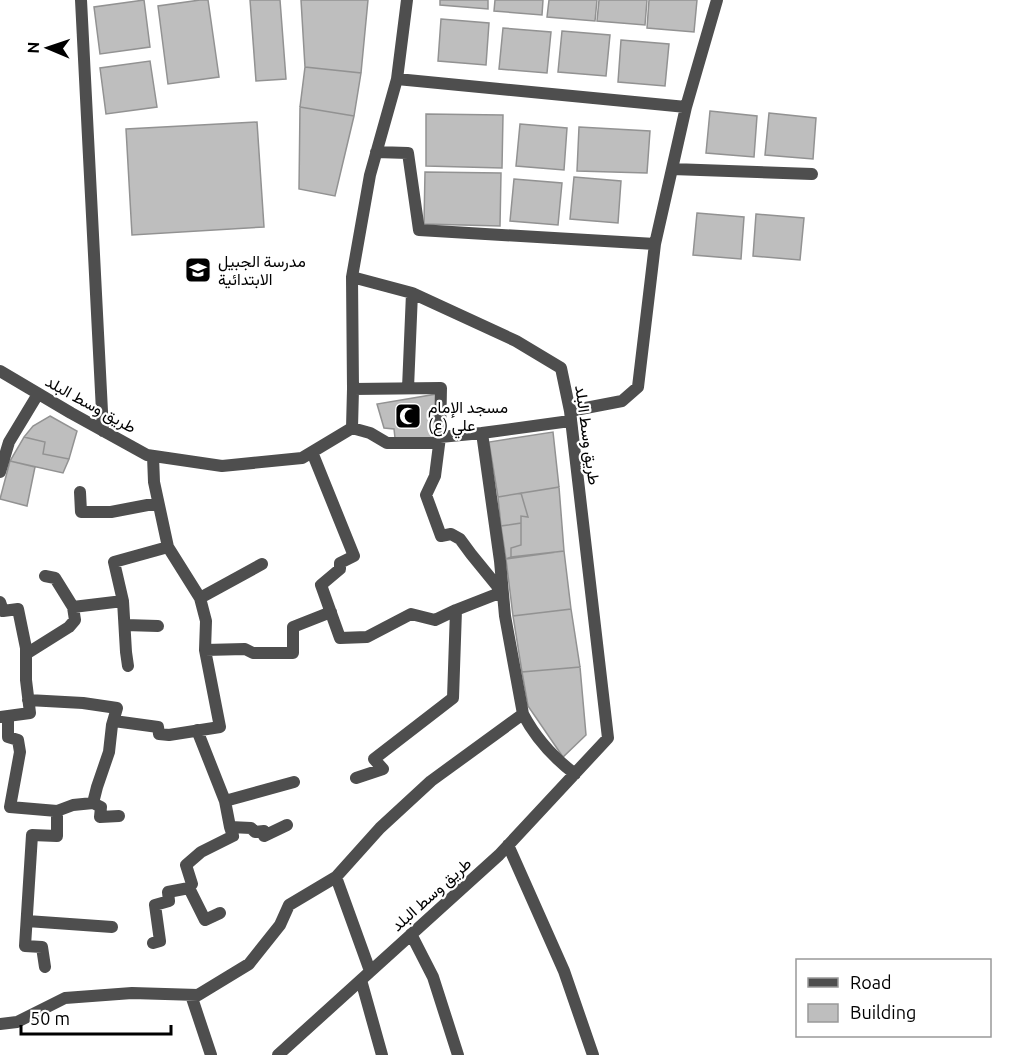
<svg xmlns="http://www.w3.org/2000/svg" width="1009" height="1055" font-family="Ubuntu,Vazirmatn,sans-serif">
	<rect width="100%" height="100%" fill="#fff"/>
	<path fill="#bebebe" stroke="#929292" stroke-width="1.5" d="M144,0L150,47L100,54L94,7Z
		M200,0H208L219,77L168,84L158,6Z
		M250,0H280L286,79L256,81Z
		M301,0H368L361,73L305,67Z
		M440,0H488V9L440,5Z
		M495,0H543L542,15L494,11Z
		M549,0H597L595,21L547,17Z
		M599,0H647L645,25L597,21Z
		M649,0H697L694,32L647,28Z
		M441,19L489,23L486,65L438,61Z
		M503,28L551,32L547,73L499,69Z
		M562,31L610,35L606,76L558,72Z
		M621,40L669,44L665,86L618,82Z
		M150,61L157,107L106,114L100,68Z
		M305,67L361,73L354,116L300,107Z
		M300,107L354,116L335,196L299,189Z
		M710,111L757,116L754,157L706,153Z
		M769,113L816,118L813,159L765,155Z
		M426,114L503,115L502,168L426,166Z
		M257,122L264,227L132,235L126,129Z
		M520,124L567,128L564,170L516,166Z
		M579,127L650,131L647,173L577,171Z
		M425,172L501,173L500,226L424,224Z
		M574,177L621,181L618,223L570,219Z
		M514,179L562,183L558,225L510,221Z
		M697,213L744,217L741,259L693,255Z
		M756,214L804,218L800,260L753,256Z
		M437,394L436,439L395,438L394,429L384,428L377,404Z
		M50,416L77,431L69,459L43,454L45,442L24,437L33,426Z
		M553,432L559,487L498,497L489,442Z
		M24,437L45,442L43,454L69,459L63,473L10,461Z
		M10,461L35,467L27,506L0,499Z
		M559,487L564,551L511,557V548L521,545V516L528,517L521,493Z
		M521,493L528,517L521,516V523L501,526L498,497Z
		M521,523V545L511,548V557L506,559L501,526Z
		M564,551L571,609L513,616L506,559Z
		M571,609L580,667L522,672L513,616Z
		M580,667L586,735L563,757L528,706L522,672Z"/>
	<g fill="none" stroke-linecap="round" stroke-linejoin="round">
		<path stroke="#4e4e4e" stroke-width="12" d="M81,0L103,431
			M397,79L686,107
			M376,152L408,153L419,230L655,244
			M672,169L812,174
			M352,277L370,175L397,79L407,0
			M0,371L71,413L147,455L222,466L302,458L352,428L353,389L352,277L412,293L516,341L561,368L570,411L608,738L499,855L278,1055
			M408,388L412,293
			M353,389L441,388L440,437
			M570,411L622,401L638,387L655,244L686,107L717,0
			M352,428L370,433L387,443H439
			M312,452L354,556L340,563V569L321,585L340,638L367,637L411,614L435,620L456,610
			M153,456L154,482L168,547L200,598L262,564
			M0,472L9,442L38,394
			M80,492L81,512H111L158,503
			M0,602L3,611L18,609L26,648V680L30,713L0,717
			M73,607L123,601
			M125,625L158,626
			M205,650L245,649L253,653H293V627L331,612
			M26,654L69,627L75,620L73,607L55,578L45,576
			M128,666L126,652L123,601L114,562L168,547
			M28,700L83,703L117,708L112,725L109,752L97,787L93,803L101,807L100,817L119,816
			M523,714L505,616L500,561L482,433L570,421
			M8,716V737L18,740L20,752L10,807L57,811
			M114,721L158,727L159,734L169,735L220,727L205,650L206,621L200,598
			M197,730L225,801L294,782
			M356,778L383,769L374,759L453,698L456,610L502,592L471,554L460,539L451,534L441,536L426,495L435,476L440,437L482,433
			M225,801L230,827L251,828L255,832L264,831V836L287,825
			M508,845L564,971L593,1055
			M336,877L380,828L431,781L523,714C535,737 554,758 575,774
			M189,888L205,920L220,913
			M27,921L112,927
			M411,934L433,977L458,1055
			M153,943L160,941L155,905L169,901L168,892L189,888L192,884L186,865L201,852L233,836L230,827
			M45,967L42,947L25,946L32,835L57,836V811L73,805L93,803
			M361,980L382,1055
			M191,995L211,1055
			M0,1024L17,1022L65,998L132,993L198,995L249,964L280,925L289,905L336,877L370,971"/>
	</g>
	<defs>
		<symbol id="school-square" viewBox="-11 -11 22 22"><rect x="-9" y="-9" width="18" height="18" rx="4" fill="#000" stroke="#fff"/><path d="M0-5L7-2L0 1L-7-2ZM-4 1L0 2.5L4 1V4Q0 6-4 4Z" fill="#fff"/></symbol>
		<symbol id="mosque-square" viewBox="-11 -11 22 22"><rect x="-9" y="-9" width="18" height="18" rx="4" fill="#000" stroke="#fff"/><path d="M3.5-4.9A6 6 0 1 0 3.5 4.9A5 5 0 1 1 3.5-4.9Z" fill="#fff"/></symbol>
	</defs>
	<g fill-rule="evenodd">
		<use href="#school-square" x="183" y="255" width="30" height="30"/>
		<use href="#mosque-square" x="393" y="401" width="30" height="30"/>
	</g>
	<g text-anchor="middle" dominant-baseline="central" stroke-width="4.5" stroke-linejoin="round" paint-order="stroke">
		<g font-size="16" fill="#000" stroke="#fff" text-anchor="start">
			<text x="218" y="261">مدرسة الجبيل<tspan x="218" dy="18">الابتدائية</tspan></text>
			<text x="428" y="407">مسجد الإمام<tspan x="428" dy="18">علي (ع)</tspan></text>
		</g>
		<g font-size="16" fill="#000" stroke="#fff">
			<text transform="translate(91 404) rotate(29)">طريق وسط البلد</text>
			<text transform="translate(588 435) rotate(82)">طريق وسط البلد</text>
			<text transform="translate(431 894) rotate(-42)">طريق وسط البلد</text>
		</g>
	</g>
	<rect x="796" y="959" width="195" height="78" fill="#ffffff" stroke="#999999" stroke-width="1.5"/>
	<rect x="808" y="978" width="30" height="9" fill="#4e4e4e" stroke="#999999" stroke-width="1.5"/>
	<text x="850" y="989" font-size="18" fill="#000000">Road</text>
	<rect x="808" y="1004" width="30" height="18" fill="#bebebe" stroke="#999999" stroke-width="1.5"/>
	<text x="850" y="1019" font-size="18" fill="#000000">Building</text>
	<g transform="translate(48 48) rotate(272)" stroke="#ffffff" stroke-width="4.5" paint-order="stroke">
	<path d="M0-4.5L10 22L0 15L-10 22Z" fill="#000000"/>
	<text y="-9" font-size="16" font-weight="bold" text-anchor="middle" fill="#000000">N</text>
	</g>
	<path d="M21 1025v9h150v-9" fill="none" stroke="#000000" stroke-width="3"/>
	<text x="30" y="1025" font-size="18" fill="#000000" stroke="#ffffff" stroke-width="4.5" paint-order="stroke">50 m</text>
</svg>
